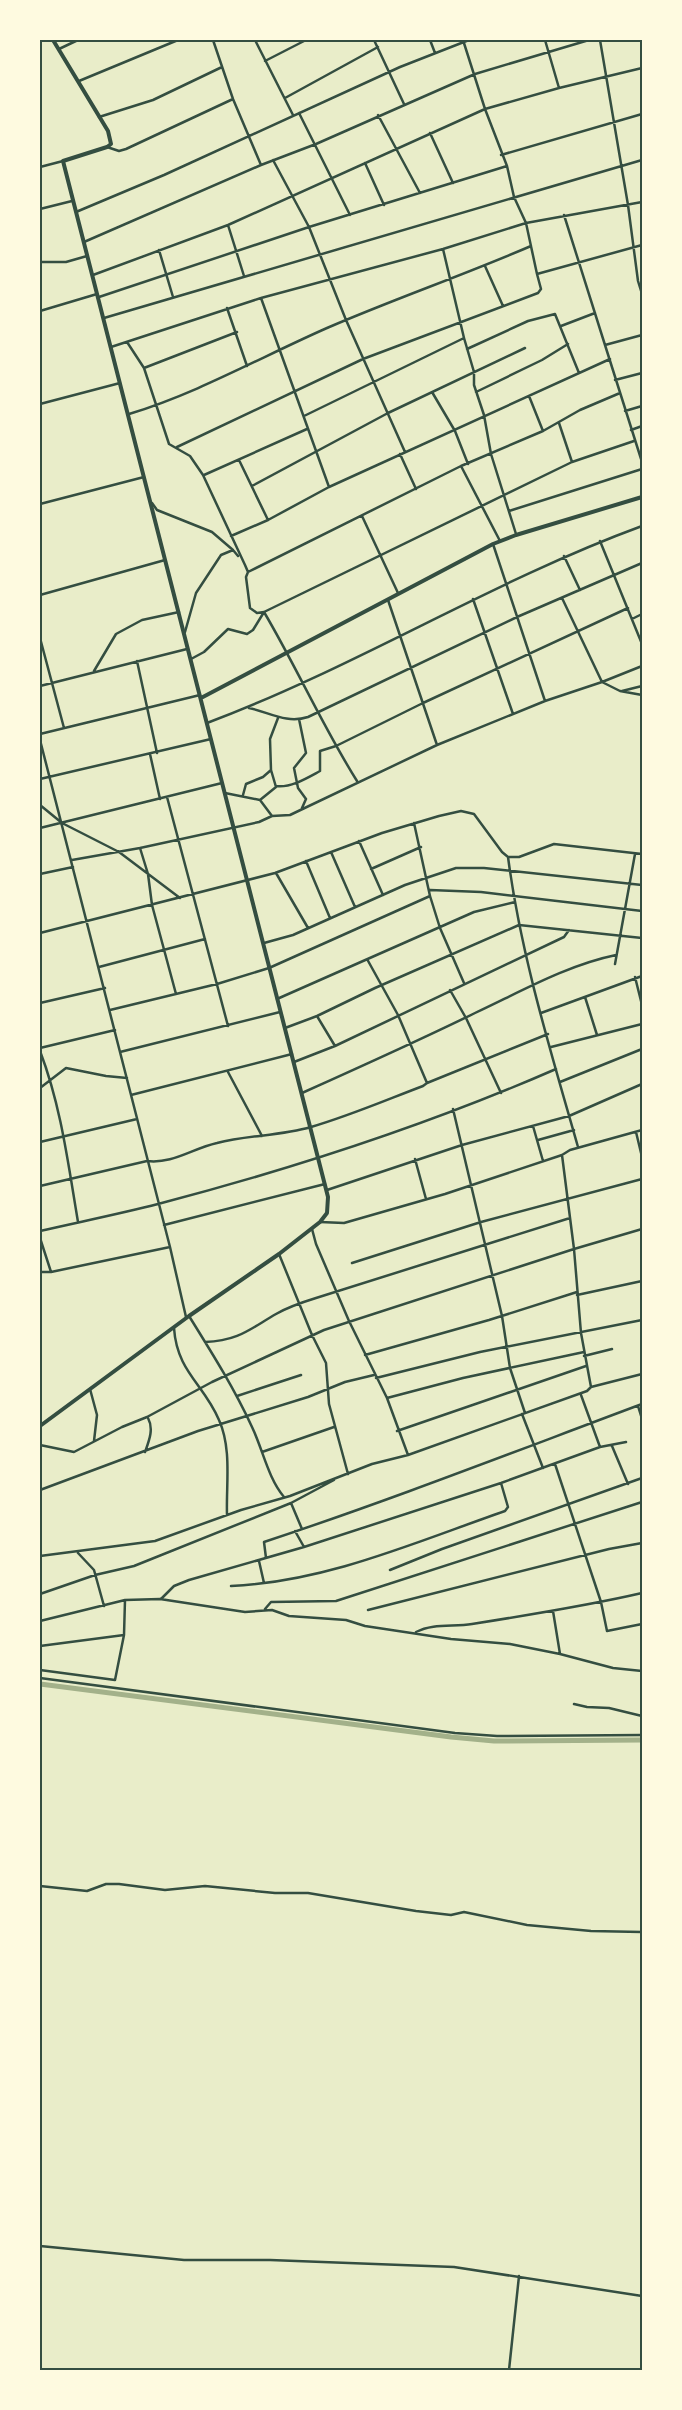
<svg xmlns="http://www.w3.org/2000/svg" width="682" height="2410" font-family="'Times New Roman',serif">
	<rect width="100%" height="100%" fill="#e9edc9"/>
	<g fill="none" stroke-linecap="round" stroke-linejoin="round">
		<path stroke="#a3b18a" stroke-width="5" d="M40,1684L451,1737L494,1741L642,1740"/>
		<path stroke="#344e41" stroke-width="2.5" d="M213,40L233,99L261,165
			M255,40L293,115
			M374,40L404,104
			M430,40L435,53
			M463,40L485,109L507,166L514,197L526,223L537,274L642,245
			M545,40L559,88
			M600,40L628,205L638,281L642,294
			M59,49L78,40
			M265,61L306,40
			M79,81L178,40
			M285,98L378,47
			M299,113L350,215
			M378,115L420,193
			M99,117L153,100L222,67
			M430,133L453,183
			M107,147L119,151L126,149L233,99
			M501,155L642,114
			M273,160L309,227L346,320L405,452
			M365,163L384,205
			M40,167L63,161
			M40,209L72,201
			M76,212L164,175L400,67L469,40
			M564,215L605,345L642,335
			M228,225L244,276
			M84,242L261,165L316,144L475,74L589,40
			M443,249L464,338L474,372V385L484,415L491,454L516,534
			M159,250L173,297
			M40,262H66L87,256
			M485,266L503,306
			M93,275L228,225L485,109L559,88L642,68
			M99,297L309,227L507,166
			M261,298L329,487
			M227,308L247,366
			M40,311L97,294
			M104,318L642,160
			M561,326L595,313
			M127,342L144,368L169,444L190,456L203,475L245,565L248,572L246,577L250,608L257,613L264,612C297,668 323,727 357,781
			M605,345L642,462
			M111,347L261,298L443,249L526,223L642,202
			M467,349L528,321L555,314L579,373
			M144,368L237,332
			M615,380L642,373
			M432,392L455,431L468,464
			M476,392L542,360L568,344
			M529,396L543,431
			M40,404L120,383
			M625,411L642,406
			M129,414C198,393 261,357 327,328C394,299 464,275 531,246
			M304,416L464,338
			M559,423L572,462
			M631,430L642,426
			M177,447L363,359L538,293L541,289L537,274
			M400,454L416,489
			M239,460L268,520
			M461,466L500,541
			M204,475L307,429
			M252,486L388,413L525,348
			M152,503L157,510L212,532L233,550
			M40,504L144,477
			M509,511L642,469
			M362,516L398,593
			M231,536L268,520L329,487L610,359
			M600,541L642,644
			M493,544L545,701
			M564,556L580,590
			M248,572L461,466L543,431L580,410L620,393
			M40,595L165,560
			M562,598L602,682L620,691L642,695
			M473,599L513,714
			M388,600L437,745
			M632,619L642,614
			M185,632L196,593L221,555L233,550L238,556
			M40,638L64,728
			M191,659L204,652L228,629L247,634L253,630L264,612L572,462L634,441
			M137,661L157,753
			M94,671L116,634L142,620L179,612
			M40,686L187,649
			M622,691L642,686
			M249,708C269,712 286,724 308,717L517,617L642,563
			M299,719L306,753L294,768L298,788L306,799L302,808
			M207,723C356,667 492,581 642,526
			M40,734L200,695
			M40,740L170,1247L186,1317
			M150,754L160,799
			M40,779L211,739
			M276,786C291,788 307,778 320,771V751L336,746L423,703L628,608
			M225,793L260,800L276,787L271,770L270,739L278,718
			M243,795L246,784L263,777L271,770
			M167,797L228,1026
			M260,800L272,816
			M40,805L62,823L119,852L180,898
			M414,823L430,896L440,928L464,983
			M40,828L222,783
			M359,841L383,895
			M140,848L148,874L152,905L176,994
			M331,852L355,907
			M508,857C521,956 551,1052 578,1147
			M72,860L140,848L259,822L272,816L290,815L437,745L545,701L602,682L642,666
			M306,861L330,918
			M371,869L421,847
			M276,873L308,928
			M40,874L73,867
			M430,890L481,892L642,911
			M40,933L275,873L382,833L439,816L461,811L474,814L502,852L508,857H519L554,844L642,854
			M264,943L293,935L405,885L456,868H484L642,885
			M367,959L398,1015L427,1083
			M615,964L635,854
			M99,967L205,939
			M635,977L642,1005
			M450,990L466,1018L501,1093
			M585,997L597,1035
			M277,999L474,912L515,902
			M40,1003L105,988
			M110,1010L217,984L269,968L430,896
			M541,1013L642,976
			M317,1016L335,1046
			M285,1028L317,1016L375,988L519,925L642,938
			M551,1047L642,1024
			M40,1048L115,1030
			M40,1051C61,1106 68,1163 78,1222
			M120,1052L280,1012
			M294,1062L335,1046L564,937L569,930
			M228,1072L262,1136
			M560,1082L642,1049
			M40,1088L66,1068L106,1076L127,1078
			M302,1093C360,1067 418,1041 475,1013C520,992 567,965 616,955
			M131,1095L292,1054
			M453,1109L502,1316L510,1368L525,1413
			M533,1126L543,1161
			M636,1132L642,1157
			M538,1140L574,1130
			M40,1142L137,1119
			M415,1159L426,1199
			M40,1186L147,1161C173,1164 191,1149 217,1143C248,1135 280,1136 311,1127C349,1116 386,1100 423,1086L427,1083L548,1034
			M327,1190L462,1145L569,1116L642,1084
			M320,1222L344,1223L445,1194L562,1155
			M164,1225L325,1184
			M312,1229L316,1244L349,1321L387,1398L408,1455
			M40,1231C79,1222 119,1214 158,1204C292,1169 430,1124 556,1069
			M40,1238L51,1272L170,1247
			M279,1254L312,1335L326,1363L329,1404L348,1474
			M352,1263L481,1222L642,1179
			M40,1272H51
			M577,1295L642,1281
			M189,1316C212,1353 234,1388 252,1427C263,1450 268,1478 284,1497
			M174,1328C177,1372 204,1384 219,1420C232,1449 226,1484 227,1515
			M205,1342C238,1341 250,1329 276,1314C288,1307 303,1302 316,1298L570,1218
			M365,1355L489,1320L577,1292
			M584,1356L612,1349
			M376,1378L480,1352L642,1320
			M591,1387L642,1374
			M90,1389L97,1415L94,1441
			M581,1395L600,1447
			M237,1396L301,1375
			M387,1398L463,1378L584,1352
			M638,1406L642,1419
			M522,1414L543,1468
			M397,1431L586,1366
			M40,1445L74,1452L122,1427L147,1417L212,1382L324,1330L574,1249L642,1229
			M612,1446L628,1484
			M145,1452C149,1441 154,1429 148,1418
			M262,1452L334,1427
			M555,1464L601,1602L607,1631L642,1624
			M40,1490L198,1431L308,1397L345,1382L374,1375
			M291,1503L302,1529
			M295,1531L304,1547
			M78,1553L94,1570L104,1606
			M40,1556L155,1541L241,1510L290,1496L372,1464L408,1455L587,1391L591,1387L581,1333L574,1249L562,1155L570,1150L642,1130
			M266,1558L264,1542C391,1500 516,1451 642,1404
			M259,1561L264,1583
			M390,1570L442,1549L642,1478
			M231,1586C326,1582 416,1542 505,1511L508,1507L501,1483
			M40,1594L95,1575L134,1566L291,1503L334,1480
			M161,1599L174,1586L189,1580L304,1547L501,1483L600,1447L626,1442
			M265,1609L271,1602L336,1601L642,1502
			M368,1610L609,1549L642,1543
			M553,1611L560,1654
			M40,1621L125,1600L160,1599L245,1612L272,1610L289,1616L346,1620L365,1626L451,1639L510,1644L560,1654L613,1668L642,1671
			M416,1632C433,1623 453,1627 472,1624C529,1615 586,1606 642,1593
			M40,1646L124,1635
			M40,1670L115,1680L124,1635L125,1600
			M40,1678L455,1733L497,1736L642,1735
			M574,1704L587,1707L609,1708L642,1716
			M40,1886L87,1891L106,1884H119L165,1890L205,1886L275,1893H308L416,1911L451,1915L464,1912L527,1925L591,1931L642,1932
			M40,2246L184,2260H270L454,2267L642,2296
			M509,2370L519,2276"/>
		<path stroke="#344e41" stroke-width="4" d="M201,698L493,544L516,535L642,497
			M40,1426L189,1316L279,1254L320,1222L327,1213L328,1197L63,161L107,147L111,144L108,131L53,40"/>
	</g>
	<rect width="682" height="2410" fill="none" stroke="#fefae0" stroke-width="82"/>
	<rect x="41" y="41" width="600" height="2328" fill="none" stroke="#344e41" stroke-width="2"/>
</svg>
